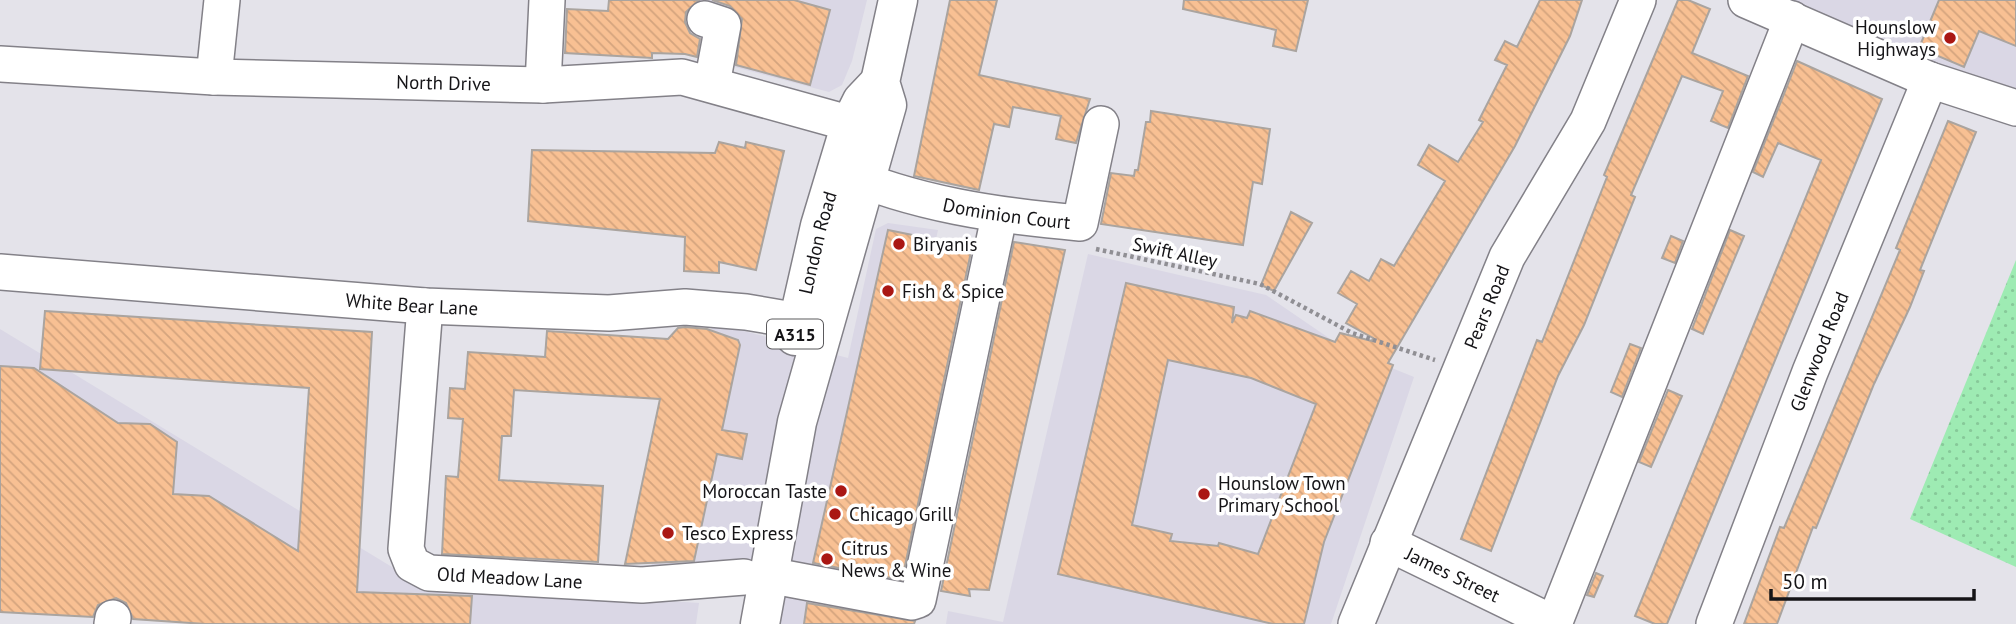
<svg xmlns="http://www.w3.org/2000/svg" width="2016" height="624" font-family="'PT Sans',sans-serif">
	<defs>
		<pattern id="garden-dots" width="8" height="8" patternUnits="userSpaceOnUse" patternTransform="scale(1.75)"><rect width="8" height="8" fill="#9eebb3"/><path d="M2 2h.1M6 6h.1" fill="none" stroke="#87c999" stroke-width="1.8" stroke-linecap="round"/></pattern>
		<pattern id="building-back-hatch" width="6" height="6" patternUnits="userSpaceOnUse" patternTransform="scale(1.75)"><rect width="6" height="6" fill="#f8c093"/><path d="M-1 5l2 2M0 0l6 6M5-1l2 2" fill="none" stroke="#d4a47e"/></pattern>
	</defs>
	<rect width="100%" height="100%" fill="#e4e3ea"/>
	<path fill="#dad7e5" d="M682,0H867L852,61L842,85L829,92L685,54H664Z
		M1746,0H2016V108Z
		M888,223L938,230L863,584L905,595L901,624H768L772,594L648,579L713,323L848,358L876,229Z
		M1088,254L1266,295L1345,349L1414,377L1331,624H946L948,611L1003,622Z
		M0,329L420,584L699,603L696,624H205L0,612Z"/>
	<path fill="url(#garden-dots)" d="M2016,260V567L1910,519Z"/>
	<path fill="url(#building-back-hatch)" stroke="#aaa49f" stroke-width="2" fill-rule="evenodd" d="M609,0H699L686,12L685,22L690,33L700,39L697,57L685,54L652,53V58L565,53L567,9L608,11Z
		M712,0H794L830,10L810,85L736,65L742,19L730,6Z
		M950,0H997L979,75L1090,99L1076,143L1056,139L1061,116L1013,107L1009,127L994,124L979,190L914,176Z
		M1184,0H1308L1296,51L1273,46L1276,30L1183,9Z
		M1540,0H1582L1570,36L1515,146L1388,363L1393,365L1324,542L1304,624H1273L1058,574L1126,283L1234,307L1232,323L1236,315L1247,318L1250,311L1335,342L1340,333L1372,341L1373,338L1346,323L1357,304L1338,293L1351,271L1369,281L1381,259L1394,266L1445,181L1418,165L1429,145L1458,162L1483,122L1479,120L1507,65L1495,60L1505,41L1517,47ZM1168,360L1251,378L1316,404L1258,554L1219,543L1218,546L1170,541L1172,534L1132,525Z
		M1678,0H1688L1710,9L1692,53L1748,76L1728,128L1711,121L1723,91L1682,76L1631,195L1635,197L1584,325L1558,376L1491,551L1461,539L1537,340L1542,342L1607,177L1604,175Z
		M1939,0H2016V46L1979,31L1964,67L1919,48Z
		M1797,61L1882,99L1667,624H1655L1635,616L1821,160L1778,143L1763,177L1753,172Z
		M1151,111L1270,129L1262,184L1253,182L1243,245L1101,224L1111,173L1134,176L1135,170H1138L1146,122H1150Z
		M1948,121L1976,132L1920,270L1924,271L1910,307L1874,384L1816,528L1813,527L1777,624H1744L1780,527L1784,528L1900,250L1896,248Z
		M719,142L745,148L746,142L784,151L756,270L719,262V273L684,271L685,237L528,221L532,150L715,153Z
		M1291,212L1312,223L1274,291L1261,285Z
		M888,230L972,247L902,580L813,563Z
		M1730,230L1744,236L1703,334L1692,329Z
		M1671,236L1683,241L1675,263L1662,258Z
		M1014,242L1065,250L989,590L969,589L970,596L941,591Z
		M45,311L372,332L357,592L472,596L470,624H205L133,619L126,603L116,598L98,605L93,617L0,612V366L34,368L118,423L150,424L177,442L173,494L209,496L298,551L309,388L40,369Z
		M685,327L707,329L738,340L740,345L722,430L747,434L742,459L717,454L694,561L625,564L660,399L514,390L511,436H502L499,480L603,486L598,562L442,554L446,476L458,477L463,419L448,418L450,388L465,389L468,352L545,357L547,331L668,339L678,328Z
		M1630,344L1641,348L1622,397L1611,392Z
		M1668,390L1682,396L1651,467L1639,462Z
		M1596,573L1603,576L1594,597L1587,595Z
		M807,603L915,621L914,624H804Z"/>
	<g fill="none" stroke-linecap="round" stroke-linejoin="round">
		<defs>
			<g id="minor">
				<path d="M1746,0L1930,80L2016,108"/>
				<path d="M705,19L723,25L712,84"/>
				<path id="s1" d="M0,64L214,77L543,85L682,77L877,131"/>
				<path d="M214,77L222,0"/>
				<path d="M543,85L547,0"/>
				<path id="s2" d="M838,170C914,204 998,216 1080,223L1101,124"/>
				<path id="s3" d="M0,272L425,306L609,313L685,307L746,312L822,325"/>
				<path id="s4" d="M425,306L406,549L412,564L429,573L642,585L744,577"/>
				<path id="s5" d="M1388,543L1555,624"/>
				<path d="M768,575L912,602L918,600L996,231"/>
				<path d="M112,624L113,618"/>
				<path id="s6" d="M1356,624L1507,257L1588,121L1638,0"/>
				<path d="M1554,624L1792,19"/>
				<path id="s7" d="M1714,624L1810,372L1930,80"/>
			</g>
			<g id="major">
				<path id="s8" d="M795,336L820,226L851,123L862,101L880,82"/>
				<path d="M760,624L797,422L887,105L880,82L898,0"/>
			</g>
		</defs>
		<use href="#minor" stroke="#838188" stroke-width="38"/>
		<use href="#major" stroke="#838188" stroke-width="41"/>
		<path stroke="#908f94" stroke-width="4.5" stroke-dasharray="3.5 3.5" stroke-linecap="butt" d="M1096,249L1260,284L1352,333L1435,360"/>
		<use href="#minor" stroke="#fff" stroke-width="35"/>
		<use href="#major" stroke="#fff" stroke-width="38"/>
	</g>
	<g fill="#aa1714" stroke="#fff" stroke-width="2.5">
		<circle cx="1950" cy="38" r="7"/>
		<circle cx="899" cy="244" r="7"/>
		<circle cx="888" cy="291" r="7"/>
		<circle cx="841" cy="491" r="7"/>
		<circle cx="1204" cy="494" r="7"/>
		<circle cx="835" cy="514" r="7"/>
		<circle cx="668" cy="533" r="7"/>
		<circle cx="827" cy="559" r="7"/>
	</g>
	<g text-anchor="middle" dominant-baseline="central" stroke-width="7" stroke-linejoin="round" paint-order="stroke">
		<rect fill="#fff" stroke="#5b5a5d" stroke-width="2" x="767" y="319.5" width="56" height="29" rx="5"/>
		<g font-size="18" font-weight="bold" fill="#151417">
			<text x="795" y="334">A315</text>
		</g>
		<g font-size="19" fill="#151417" stroke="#fff" text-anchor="start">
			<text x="1936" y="27" text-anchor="end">Hounslow<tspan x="1936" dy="22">Highways</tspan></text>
			<text x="913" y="244">Biryanis</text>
			<text x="902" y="291">Fish &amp; Spice</text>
			<text x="1218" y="483">Hounslow Town<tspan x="1218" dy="22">Primary School</tspan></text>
			<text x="827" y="491" text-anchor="end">Moroccan Taste</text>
			<text x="849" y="514">Chicago Grill</text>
			<text x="682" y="533">Tesco Express</text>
			<text x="841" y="548">Citrus<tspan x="841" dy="22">News &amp; Wine</tspan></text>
		</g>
		<g font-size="19" fill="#151417" stroke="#fff">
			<text stroke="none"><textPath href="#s1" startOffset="444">North Drive</textPath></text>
			<text stroke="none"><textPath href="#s2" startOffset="175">Dominion Court</textPath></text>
			<text stroke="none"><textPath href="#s8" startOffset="96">London Road</textPath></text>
			<text transform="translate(1175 252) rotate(12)">Swift Alley</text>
			<text stroke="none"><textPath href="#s3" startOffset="413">White Bear Lane</textPath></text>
			<text stroke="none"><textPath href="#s6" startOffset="343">Pears Road</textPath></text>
			<text stroke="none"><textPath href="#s7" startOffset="292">Glenwood Road</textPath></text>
			<text stroke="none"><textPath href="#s5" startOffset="72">James Street</textPath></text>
			<text stroke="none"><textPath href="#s4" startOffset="360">Old Meadow Lane</textPath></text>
		</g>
	</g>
	<path d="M1771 589v10h203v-10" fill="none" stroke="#151417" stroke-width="3.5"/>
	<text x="1782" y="589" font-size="21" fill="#151417" stroke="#ffffff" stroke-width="5" paint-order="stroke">50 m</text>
</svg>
